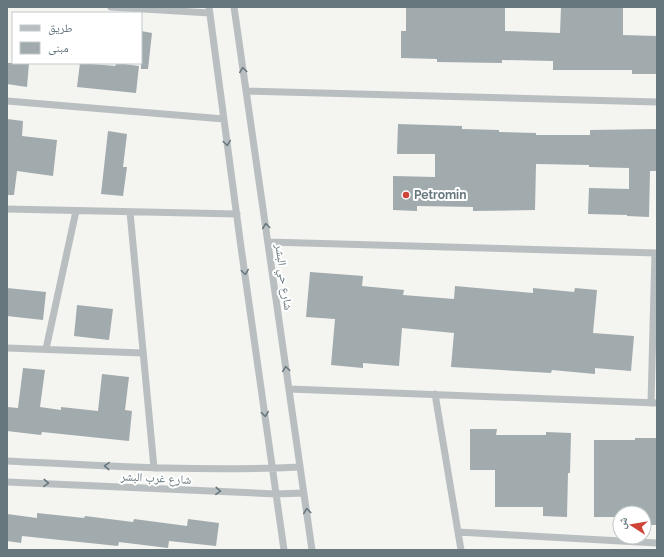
<svg xmlns="http://www.w3.org/2000/svg" width="664" height="557" font-family="Raleway,'Noto Naskh Arabic',sans-serif">
	<rect width="100%" height="100%" fill="#f4f4f1"/>
	<path fill="#a1aaad" d="M406,7H505V31L560,33L561,7H623V35L657,36V74H632V70H553V61L502,60V63L437,62V59L401,58V31H406Z
		M141,31L152,33L148,69H141Z
		M7,63H29L27,87L7,84Z
		M80,63L115,66L117,63L139,66L136,93L77,87Z
		M7,119L23,121L22,136L57,140L53,176L17,171L14,195H7Z
		M398,124L462,126V129L499,130V132L536,133V135H590V130L657,129L656,171H650L649,217L627,216V215L588,214L589,188L629,189V168L589,167V165L536,164L535,210L473,211V207L417,206V211L393,210V176L435,177V154H397Z
		M108,131L127,134L123,167H127L123,196L101,194Z
		M310,272L363,276L362,286L404,290L403,295L454,299L455,286L533,293V288L574,292L575,288L597,290L593,333L634,336L631,371L595,368V374L552,370L551,373L451,367L454,333L402,328L399,366L363,363V368L331,365L335,319L306,317Z
		M7,288L46,292L43,320L7,316Z
		M77,305L113,309L109,340L74,336Z
		M23,368L45,370L40,407L61,410V407L98,411L102,374L129,377L125,410L132,411L129,441L42,432L41,435L7,431V407L18,408Z
		M470,429H497L496,435H546V432L571,433L570,473H568L567,517L543,516V507H495V470H470Z
		M635,438H657V525H644V513H619V517H594V440H635Z
		M37,513L84,518L85,516L133,522L134,519L187,526L188,519L219,523L216,546L169,541L168,548L119,542L118,546L22,536L21,543L7,541V514L37,518Z"/>
	<g fill="none" stroke-linecap="round" stroke-linejoin="round">
		<path stroke="#b9bec0" stroke-width="7" d="M111,7L210,13
			M209,7L240,240L284,550
			M234,7L312,550
			M246,91L657,102
			M7,101L224,119
			M7,209L237,214
			M130,212L154,468
			M268,242L657,253
			M7,348L143,353
			M46,349L76,211
			M289,389L657,403
			M435,394L461,550
			M651,403L655,253
			M7,461C105,466 202,472 300,467
			M7,482L276,494L304,493
			M458,532L657,543"/>
	</g>
	<defs><path id="oneway-chevron" d="M-2-3.5L2.5 0L-2 3.5" fill="none" stroke-width="1.6" stroke-linecap="round" stroke-linejoin="round"/></defs>
	<g stroke="#66777e">
		<use href="#oneway-chevron" transform="translate(243 70) rotate(-98)"/>
		<use href="#oneway-chevron" transform="translate(227 143) rotate(82)"/>
		<use href="#oneway-chevron" transform="translate(266 226) rotate(-98)"/>
		<use href="#oneway-chevron" transform="translate(245 272) rotate(82)"/>
		<use href="#oneway-chevron" transform="translate(286 369) rotate(-98)"/>
		<use href="#oneway-chevron" transform="translate(265 414) rotate(82)"/>
		<use href="#oneway-chevron" transform="translate(107 466) rotate(-177)"/>
		<use href="#oneway-chevron" transform="translate(46 483) rotate(3)"/>
		<use href="#oneway-chevron" transform="translate(218 491) rotate(3)"/>
		<use href="#oneway-chevron" transform="translate(307 511) rotate(-98)"/>
	</g>
	<circle fill="#ce4437" stroke="#fff" stroke-width="1.5" cx="406" cy="195" r="4"/>
	<g text-anchor="middle" dominant-baseline="central" stroke-width="4" stroke-linejoin="round" paint-order="stroke">
		<g font-size="12" font-weight="bold" fill="#66777e" stroke="#fff" text-anchor="start">
			<text x="414" y="195">Petromin</text>
		</g>
		<g font-size="12" fill="#66777e" stroke="#fff">
			<text transform="translate(284 277) rotate(82)">شارع حي البشر</text>
			<text transform="translate(156 478) rotate(3)">شارع غرب البشر</text>
		</g>
	</g>
	<rect width="664" height="557" fill="none" stroke="#66777e" stroke-width="16"/>
	<rect x="12" y="12" width="130" height="52" fill="#ffffff" stroke="#c2c9cb"/>
	<rect x="20" y="25" width="20" height="6" fill="#b9bec0" stroke="#c2c9cb"/>
	<text x="48" y="32" font-size="12" fill="#66777e">طريق</text>
	<rect x="20" y="42" width="20" height="12" fill="#a1aaad" stroke="#c2c9cb"/>
	<text x="48" y="52" font-size="12" fill="#66777e">مبنى</text>
	<g transform="translate(632 525) rotate(282)"><circle r="19" fill="#ffffff" stroke="#c2c9cb"/>
	<path d="M0-3L7 15L0 10L-7 15Z" fill="#ce4437"/>
	<text y="-6" font-size="11" font-weight="bold" text-anchor="middle" fill="#66777e">ش</text>
	</g>
</svg>
